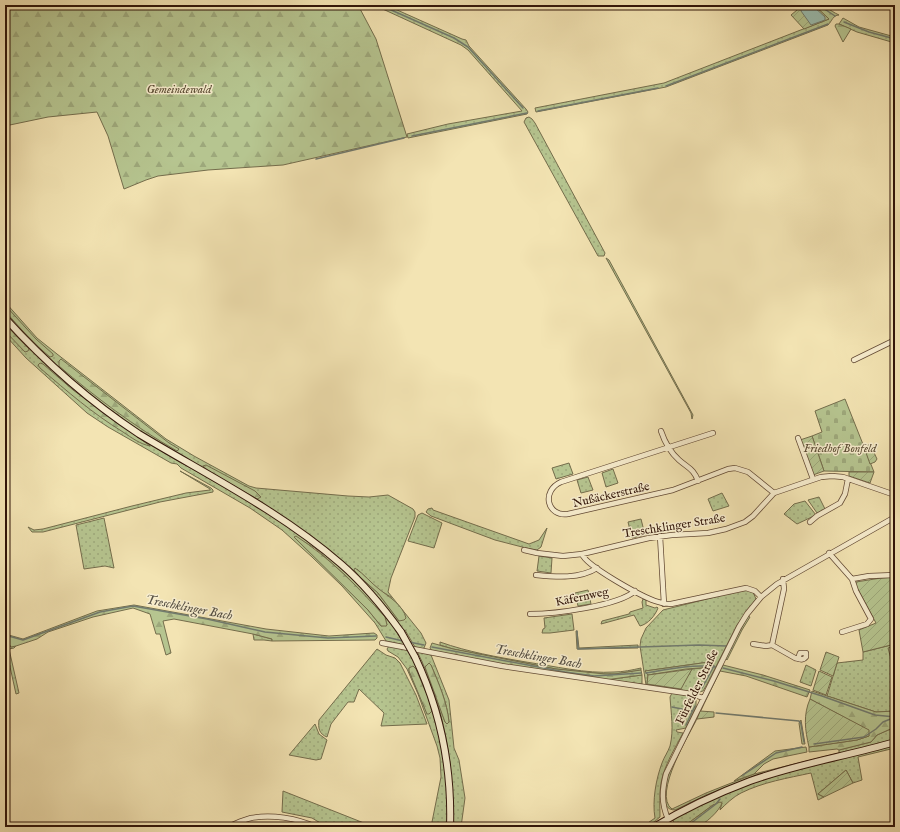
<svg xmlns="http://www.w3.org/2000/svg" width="900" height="832" font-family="'IM FELL English',serif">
	<defs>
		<pattern id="grass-dots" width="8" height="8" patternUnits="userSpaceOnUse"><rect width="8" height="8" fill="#b6c590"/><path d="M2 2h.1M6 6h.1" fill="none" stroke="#9da87b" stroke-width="1.8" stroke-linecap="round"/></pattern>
		<pattern id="forest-firs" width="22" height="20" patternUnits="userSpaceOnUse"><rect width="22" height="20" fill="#b6c590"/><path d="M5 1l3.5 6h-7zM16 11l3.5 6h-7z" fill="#9da87b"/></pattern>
		<pattern id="wetland-marsh" width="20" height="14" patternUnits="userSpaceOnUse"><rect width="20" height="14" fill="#b6c590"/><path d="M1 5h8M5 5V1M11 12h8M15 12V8" fill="none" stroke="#9da87b"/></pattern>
		<pattern id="cemetery-stones" width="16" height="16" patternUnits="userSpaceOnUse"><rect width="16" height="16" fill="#b6c590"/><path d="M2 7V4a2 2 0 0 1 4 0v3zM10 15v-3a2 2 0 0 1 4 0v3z" fill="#9da87b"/></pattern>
		<pattern id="garden-furrows" width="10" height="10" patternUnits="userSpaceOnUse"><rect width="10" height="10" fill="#b6c590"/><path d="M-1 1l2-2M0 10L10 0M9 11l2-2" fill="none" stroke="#9da87b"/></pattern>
	</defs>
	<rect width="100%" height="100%" fill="#f3e4b3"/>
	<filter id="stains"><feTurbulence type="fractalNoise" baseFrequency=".005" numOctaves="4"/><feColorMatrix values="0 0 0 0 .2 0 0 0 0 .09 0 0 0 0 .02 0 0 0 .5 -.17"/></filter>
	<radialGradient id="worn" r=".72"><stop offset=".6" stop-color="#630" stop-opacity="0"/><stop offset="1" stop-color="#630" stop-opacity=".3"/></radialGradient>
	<path fill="url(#grass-dots)" stroke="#746d4c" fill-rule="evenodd" d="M374,5H386L462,39L466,40L469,46L526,109L528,112L527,114L408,138L407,134L448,124L522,111L468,50L461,45Z
		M814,5C827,5 828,10 839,15C833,15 832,21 828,25L666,87L536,112L535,108L664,83L829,19Z
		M843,18L859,27L895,37V43L857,32L839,24Z
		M529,117L532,119L535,123L605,253L604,256H598L524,122L526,118Z
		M606,258L609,260L693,415L692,419L691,413Z
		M5,302L37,338L57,354L166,439L194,456L249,486L256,488L348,496L369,497L388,495L413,509L415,512V517L391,578L388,592L421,633L426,643L424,648L422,649L415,647L405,630L403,631C382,600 357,575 329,551L121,419L71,380L26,337L5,314ZM357,569L379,590L391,597L399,621L378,593L360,577Z
		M5,322C45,366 87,403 137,436C185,467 237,492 285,524C307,539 327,555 347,573C366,589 381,610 396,630H395L405,645L386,641L375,623L342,586L312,557L282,530L250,508L181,468L177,464L171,463L108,427L87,413L26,358L5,335ZM295,537L315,548L346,576L385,617L387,625L381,626L368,610Z
		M569,463L573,474L556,479L552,468Z
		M613,469L618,483L606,487L602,473Z
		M180,471L211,488L213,490V492L160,502L43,532H32L28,527L34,530L43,529L132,506L186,493L210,490V489Z
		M588,477L593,490L581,493L577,480Z
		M722,493L729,506L713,511L708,499Z
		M819,497L825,509L817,513L808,500Z
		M805,501L816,515L797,524L784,514L794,504Z
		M432,508L433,510L529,544L539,540L547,528L541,547L537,550L526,548L495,540L431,516L426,512L428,509Z
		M422,513L442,523L434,548L408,541L418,515Z
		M104,518L114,568L105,566L84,569L76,525Z
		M641,519L645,535L632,538L628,522Z
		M539,556L552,558L551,573L537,571Z
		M588,590L591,604L578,606L575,593Z
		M743,590H750L753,592L756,599L737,625L706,686L703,691L696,693L646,685L640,646L641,639L646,628L663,610ZM709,662L713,664L712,667L692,669L680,689L647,684L648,675L645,671Z
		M643,599L646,600V605L655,608L657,607L658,608C655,616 648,624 640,626L634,615L601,624L602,621L629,614L630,612L643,608L642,602Z
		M572,614L574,630L550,633H542L543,629L545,628L544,618Z
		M748,616L750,617L742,630L727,660L725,658Z
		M576,631H577L579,648L638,645V648L577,649Z
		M253,634L272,639V641L264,640H254Z
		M5,638L11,647L16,646L14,648L9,649L19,693L16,694L5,644Z
		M440,642C468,652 497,657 526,662C553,666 587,674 614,672C623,672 632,670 641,668V670L615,674H605L556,669L453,649L440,645Z
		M895,644V711L876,712L827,696L837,663L863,660V652Z
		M389,646L408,650C412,658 417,665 421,673C441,721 450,775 447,827H431L441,777L440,758L437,746L418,694L407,669L398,657L388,651L387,649ZM409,668L416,669L428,697L432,711L427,713L409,671Z
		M377,649L386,655L395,658L400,663L416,695L427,724L381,726L384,713L359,689L354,702H348L331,724L327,737C319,734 318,728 319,720Z
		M417,651L431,655L449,700L454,748L459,760L465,798L461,827H452C455,766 444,706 417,651ZM429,663L431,665C439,684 447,702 449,722H445L437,699Z
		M722,664L723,665C715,682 706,699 698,717C690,733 652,795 672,809L706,793L754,774L839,753V750L871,742L877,735L895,727V740L755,776L706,795L675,810C658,810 666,784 668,774Z
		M806,665L816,670L811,686L800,682Z
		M642,675V684L605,680Z
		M672,693L692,696L696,700V707L686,728L676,730L677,732L683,733C675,748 664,766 661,783C659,795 660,806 660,817L648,827H642L655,818C652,801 656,779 662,763C664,757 668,752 670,746C674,730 671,713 670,697Z
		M315,724L319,734L327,740L321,759L316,760L289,755Z
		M895,745V748L858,757L862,780L853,783L846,770L818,794L824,797L818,800L811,773C788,778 763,782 741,793C733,797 726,804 720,810L722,803L713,805L683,827H675L673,820C740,778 820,765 895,745Z
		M283,791L374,827H327L312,818L282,812Z"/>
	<path fill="url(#forest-firs)" stroke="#746d4c" d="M5,5H358L376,39L407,137L283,165L208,170L158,176L146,180L124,189L108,136L97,112L48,117L5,126Z
		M836,24H839L851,29L843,42L835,26Z
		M5,305L36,339L53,354V356L50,357C34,344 19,327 5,311Z
		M5,324L29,349L28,351L25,352L5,331Z
		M61,359L169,443L179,449L177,451C135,427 95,397 59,366V361Z
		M40,363L43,364L73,390L150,446C140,444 132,438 123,432C92,413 68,392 40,368L38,365Z
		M206,465L255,491L261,497L257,499C246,492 210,474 203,466Z
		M296,536C330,558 358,587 385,617L387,625L386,626H381L368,610L296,539L294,537Z
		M355,568C364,574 371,583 379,589C389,597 403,605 406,618L404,620L399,621L378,593L360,577L354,570Z
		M134,605L266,629L329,636L374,633L377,635V638L375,640L272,641V639L253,634L174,619L163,621L171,653L166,655L160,634H156L150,614L133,608L93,617L48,632L37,639L16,646L11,647L5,638V634L23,639L97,611Z
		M432,643L453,649L556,669L605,674H615L641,670L642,675L605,680L526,669L432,651L430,648Z
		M709,662L713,663V667L686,669L648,675L645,671Z
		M429,663L431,665C439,684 447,702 449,722L447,724L445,722L425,667Z
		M723,665L763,675L810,690L807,697L746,676L720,671Z
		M413,666L416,669L428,697L432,711L429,714H427L409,671V668Z
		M812,691L876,712L895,711V727L877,735L871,742L839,750L837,749L809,752V747L857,740L869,736L868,730L810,699Z
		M806,747L807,752L773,759L764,764L754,774L734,781L775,751Z
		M720,802L722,803C720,810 705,825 696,827C692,828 687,827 683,827L713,805Z"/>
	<path fill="url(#wetland-marsh)" stroke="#746d4c" d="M801,720L805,744H802L799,723Z"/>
	<path fill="url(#cemetery-stones)" stroke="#746d4c" d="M845,399L874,472L824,471L812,436L822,432L815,411Z"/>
	<path fill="url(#garden-furrows)" stroke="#746d4c" d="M803,5H814L829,19L804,29L791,15Z
		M812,436L824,471L813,475L800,440Z
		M870,444L877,459L875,462L870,464L864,447Z
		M849,472H874L870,483L849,476Z
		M895,577V639L894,640L895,644L863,652L859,630L876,623L855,584L856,582L881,578Z
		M826,652L839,657L833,676L820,670Z
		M692,669L681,689L647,684L648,675Z
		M819,671L832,677L826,695L813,690Z
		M810,699L869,730V736L857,740L809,747C805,730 803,715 810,699Z
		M700,711L714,712V717L697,719Z
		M846,770L853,783L824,797L818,794Z"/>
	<path fill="#b6c590" stroke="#746d4c" d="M895,646V662L892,663L888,648Z"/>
	<path fill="#9bbeb1" stroke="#717a6e" d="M806,5H809L812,7L813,6L825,17V20L811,25L801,11V10Z"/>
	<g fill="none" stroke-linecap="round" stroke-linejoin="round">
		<path stroke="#717a6e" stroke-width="1.5" d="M380,5L454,38L468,47L523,108
			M820,5L826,10L835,16
			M844,22L869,32L895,39
			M666,86L828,24
			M538,111L658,88
			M412,136L527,113
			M316,159L404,138
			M577,631L578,649L639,647
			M5,635L23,640L100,612L133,606L207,619L265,632L328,638L376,636
			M386,637L403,641
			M409,642L424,645
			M432,647L565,672L594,676L641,673
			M640,647L699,645L726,646
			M731,648H732
			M723,668L774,681L822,696L875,715L895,717
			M646,673C669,669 692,664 716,667
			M702,688L714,666
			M672,707L692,711
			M716,713L799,721L801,724L804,742
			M686,725L695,706
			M814,744L864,737L876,729L883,722L893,718
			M743,775L776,753L802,747
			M686,827L716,804L720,799"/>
		<defs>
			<path id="minor" d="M854,360L895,340
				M661,431C665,443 670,452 679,460C688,468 694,469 698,481
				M713,433L561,482C541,491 547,517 568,514L673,490L728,469L735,468L748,472L774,493
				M798,438L813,479
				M894,455L895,454
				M810,522L817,516L840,503L845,494L848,479
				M660,536L664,604
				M524,550L537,553L563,556L582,554L649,538L672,535L708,533L726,529L745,522L753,516L774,493L821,477L832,476L843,477L895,495
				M829,553L852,579L856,591L871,619L867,624L842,632
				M582,554C586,566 641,596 655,601C660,603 665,604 671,604L746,588L755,591L761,597
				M536,575C556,577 580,579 597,568
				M852,579L869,576L895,575
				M530,614C554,614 618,606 635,591
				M382,643L502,666L692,694L703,698
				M753,644L766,646L772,645L784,589L783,579
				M772,645L795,658C799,659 803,661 806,657V653H800L798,659
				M668,819C661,803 662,790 666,774L739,627L747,614L761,597L777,584L895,517
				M227,827C235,824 243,820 251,818C271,814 297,818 316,827"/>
			<path id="secondary" d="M5,318C45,362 89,401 139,434C207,475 280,511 341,564C364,584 383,607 401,632
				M415,657C441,712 452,767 450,827
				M654,827C684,809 718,793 750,781C797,764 847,756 895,742"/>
		</defs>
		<use href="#minor" stroke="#624934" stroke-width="6"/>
		<use href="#secondary" stroke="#311509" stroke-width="8"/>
		<use href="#minor" stroke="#f7edce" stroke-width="4.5"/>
		<use href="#secondary" stroke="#f7edce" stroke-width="6"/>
		<defs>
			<path id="secondary-bridge" d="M401,632L415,657"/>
		</defs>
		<use href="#secondary-bridge" stroke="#311509" stroke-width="8" stroke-linecap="butt"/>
		<use href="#secondary-bridge" stroke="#f7edce" stroke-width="6"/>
	</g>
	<g text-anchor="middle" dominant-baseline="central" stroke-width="3" stroke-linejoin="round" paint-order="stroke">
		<g font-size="12" font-style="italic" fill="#594a32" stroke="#f7edce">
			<text x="179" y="89">Gemeindewald</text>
			<text x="840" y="448">Friedhof Bonfeld</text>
		</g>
		<g font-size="12" fill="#311509" stroke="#f7edce">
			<text transform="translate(611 495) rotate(-13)">Nußäckerstraße</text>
			<text transform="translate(674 526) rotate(-9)">Treschklinger Straße</text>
			<text transform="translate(582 597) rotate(-12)">Käfernweg</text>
			<text transform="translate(697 687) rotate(-64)">Fürfelder Straße</text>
		</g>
		<g font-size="13" font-style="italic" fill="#565044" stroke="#f7edce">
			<text transform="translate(189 608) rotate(11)">Treschklinger Bach</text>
			<text transform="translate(538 657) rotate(10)">Treschklinger Bach</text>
		</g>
	</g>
	<rect width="900" height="832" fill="none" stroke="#f3e4b3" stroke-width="20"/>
	<rect x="6" y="6" width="888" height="820" fill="none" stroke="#311509" stroke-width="2"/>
	<rect x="10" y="10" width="880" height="812" fill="none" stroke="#311509"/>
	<rect width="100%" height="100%" filter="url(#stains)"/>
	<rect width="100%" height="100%" fill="url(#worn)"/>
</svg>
